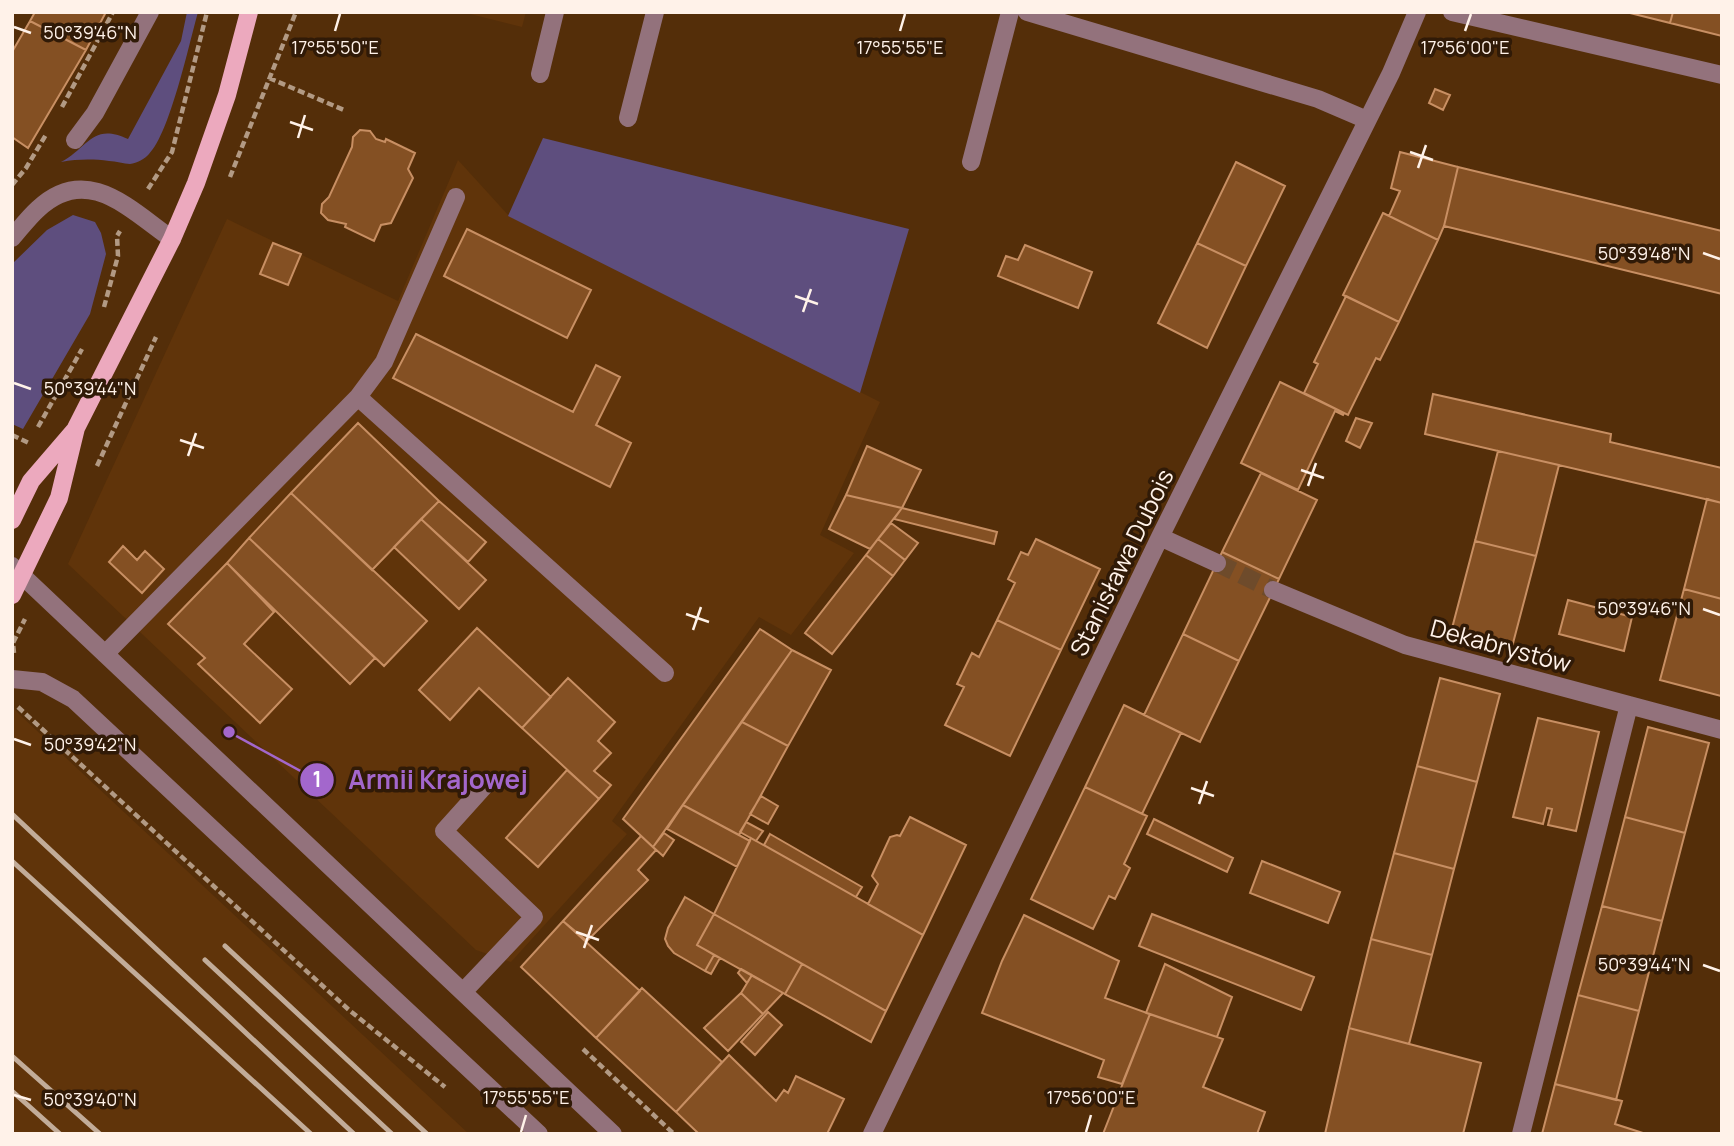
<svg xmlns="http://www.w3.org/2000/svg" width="1734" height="1146" font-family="Manrope,sans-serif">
	<rect width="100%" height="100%" fill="#542e09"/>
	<path fill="#60340a" d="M462,12H526L522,27Z
		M458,160L509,216L880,402L820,535L854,553L791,635L759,617L612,821L627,834L511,962L476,950L68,564L227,219L398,301Z
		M12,707L20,715L469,1134H12Z"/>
	<path fill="#5e4e7e" d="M187,12H198C189,44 170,133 149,154C145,159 137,163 130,164C124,164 116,161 109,161C93,159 78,159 61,162C88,148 92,122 128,139L181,41Z
		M543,138L909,229L860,393L508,216Z
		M73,215L95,222L101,233L106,254L90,314L23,429L12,424V264L47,230Z"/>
	<path fill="#845023" stroke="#c88f63" stroke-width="2" d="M35,12H106L86,50L30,21Z
		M1626,12H1673L1670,23Z
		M1673,12H1722V36L1670,23Z
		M30,21L86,50L28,148L12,137V52Z
		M1435,89L1450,95L1443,110L1429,103Z
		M360,130L370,131L376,139L385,142L386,139L415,153L408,169L413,178L391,223L381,225L374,241L345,227L346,224L328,220L321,213L322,204L329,197L352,147L353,137Z
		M1400,152L1458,167L1444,226L1438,240L1389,216L1400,191L1391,188Z
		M1236,162L1285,186L1246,266L1197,243Z
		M1458,167L1722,231V294L1444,226Z
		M1383,213L1438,240L1399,322L1343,295Z
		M467,229L591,290L567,338L444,276Z
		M273,243L301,254L288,285L260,274Z
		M1197,243L1246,266L1207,348L1158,323Z
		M1025,245L1092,272L1078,308L998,276L1006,256L1018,260Z
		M1346,296L1399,322L1380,360L1376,358L1348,415L1304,393L1318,364L1314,362Z
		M416,334L573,412L596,365L620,377L596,425L631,443L610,487L393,378Z
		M1280,382L1344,413L1343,415L1335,411L1298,490L1241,463Z
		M1433,394L1611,434L1610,442L1722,468V503L1425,434Z
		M1356,418L1372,423L1360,448L1346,441Z
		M358,423L439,501L372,570L291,493Z
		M867,446L921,470L902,508L846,495Z
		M1498,451L1559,465L1536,556L1475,541Z
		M1261,473L1317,500L1279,579L1222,552Z
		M291,493L427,621L384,666L249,538Z
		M846,495L902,508L870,549L829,529Z
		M1707,499L1722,503V599L1684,589Z
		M439,501L486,542L468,562L421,519Z
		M902,508L997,532L994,544L894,519Z
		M421,519L486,580L459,609L394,547Z
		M891,523L918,543L905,560L878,539Z
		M249,538L375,658L350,684L227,563Z
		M878,539L905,560L893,576L866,555Z
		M1036,539L1100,569L1061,650L997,620L1015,583L1008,579L1021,552L1028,555Z
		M1475,541L1536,556L1512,647L1451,632Z
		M123,546L137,560L145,551L164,569L142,593L109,562Z
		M1222,552L1279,579L1239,661L1183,634Z
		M866,555L893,576L832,654L805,633Z
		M227,563L274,612L244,644L292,689L260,723L198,664L205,658L168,624Z
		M1684,589L1722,599L1721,696L1660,680Z
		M1568,600L1632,617L1624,651L1559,634Z
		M997,620L1061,650L1010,756L945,725L964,687L957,684L972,653L979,657Z
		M477,628L551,697L522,728L479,688L450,720L419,690Z
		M760,629L792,650L653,847L623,819Z
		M1183,634L1239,661L1200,742L1144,715Z
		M792,650L831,670L788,746L742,722Z
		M568,678L615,722L598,741L611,753L594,771L611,785L599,799L522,728Z
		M1440,678L1500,694L1477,782L1417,766Z
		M1124,705L1181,733L1142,814L1085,787Z
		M1538,718L1599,732L1576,831L1548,825L1552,809L1547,808L1543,824L1513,817Z
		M742,722L788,746L739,835L683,805Z
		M1648,727L1709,743L1685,833L1625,817Z
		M1417,766L1477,782L1454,869L1394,853Z
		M567,770L599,799L538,867L506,838Z
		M1085,787L1147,816L1124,864L1130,868L1115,899L1109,896L1093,929L1031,899Z
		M761,796L778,806L768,824L750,814Z
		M683,805L750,841L737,867L667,829Z
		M910,817L966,845L923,935L868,904L878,884L872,876L890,837L897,835L900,836Z
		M1625,817L1685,833L1662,921L1602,906Z
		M1154,819L1233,858L1227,872L1147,834Z
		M746,822L763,831L756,841L740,832Z
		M664,833L674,840L663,856L653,847Z
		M770,834L862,887L856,897L764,845Z
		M641,836L656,850L638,870L648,880L587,941L563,921Z
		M751,838L923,935L886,1011L714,914Z
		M1394,853L1454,869L1432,955L1371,939Z
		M1262,861L1340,892L1328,923L1250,893Z
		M685,897L714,914L697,945L714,955L705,971L674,953L668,946L665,939L668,928Z
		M1602,906L1662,921L1639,1011L1578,995Z
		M714,914L802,964L785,994L697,945Z
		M1152,914L1314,977L1301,1010L1139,946Z
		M1024,915L1119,961L1105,998L1150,1014L1122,1084L1098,1077L1104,1060L982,1013L1002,961Z
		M563,921L640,991L596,1038L521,967Z
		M1371,939L1432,955L1409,1044L1349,1028Z
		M714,955L720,958L711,974L705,971Z
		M802,964L886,1011L871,1042L785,994Z
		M1165,964L1232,997L1217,1037L1146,1013Z
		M741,969L752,975L747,983L738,973Z
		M752,975L783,993L763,1014L741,993Z
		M642,988L722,1062L676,1112L596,1038Z
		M741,993L763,1014L728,1051L704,1028Z
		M1578,995L1639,1011L1616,1100L1555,1084Z
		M768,1012L782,1025L755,1055L741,1042Z
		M1150,1014L1223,1039L1203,1087L1265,1112L1257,1134H1103Z
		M1349,1028L1481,1063L1463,1134H1325Z
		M729,1055L776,1101L784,1090L788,1093L796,1076L844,1099L827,1134H699L676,1112Z
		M1555,1084L1622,1101L1615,1124L1646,1134H1542Z"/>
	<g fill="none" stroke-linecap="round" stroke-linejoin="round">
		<path stroke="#6e4b2b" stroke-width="18" stroke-dasharray="18 9" stroke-linecap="butt" d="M1217,563L1273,590"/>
		<path stroke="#b29a84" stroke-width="4.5" stroke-dasharray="7 3.5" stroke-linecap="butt" d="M269,78L344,110
			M62,107L113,12
			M230,177L296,12
			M12,185L26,168L47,133
			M148,189L172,152L207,12
			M104,307L118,256L117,236L120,231
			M38,427L82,349
			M12,435L29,443
			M97,466L156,337
			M14,653L13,643L25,619
			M18,707L349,1010L445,1087
			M583,1049L674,1134"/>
		<path stroke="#93727c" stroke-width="18" d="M1027,12L1318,99L1367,120
			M1452,12L1722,75
			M540,74L555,12
			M628,118L655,12
			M75,140L95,113L150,12
			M971,162L1010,12
			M12,238C20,229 28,218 38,209C87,163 129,209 172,239
			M358,397L384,362L456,197
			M1160,537L1217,563
			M12,566L613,1134
			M1273,590L1405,645L1722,730
			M105,654L358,397L665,673
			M12,679L42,682L73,699L539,1134
			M463,992L534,917L444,831L489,781
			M872,1134L1160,537L1391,73L1417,12
			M1521,1134L1629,705"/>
		<path stroke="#eca9be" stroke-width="18" d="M12,520L31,481L74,431
			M12,595L59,498L76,428L172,239L196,183L227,95L249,12"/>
		<path stroke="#c2ac99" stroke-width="5" d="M12,814L354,1134
			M12,861L311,1134
			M225,946L427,1134
			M205,960L392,1134
			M12,1056L100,1134
			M12,1091L60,1134"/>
	</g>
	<path fill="none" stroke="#fff2e9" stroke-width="2.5" d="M14,27L31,33M335,31L340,14M900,31L905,14M1465,31L1471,14M290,122L313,130M298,138L305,115M1410,152L1433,160M1418,168L1426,145M1703,253L1720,259M795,296L818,304M803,312L811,289M14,383L31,389M180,440L204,448M188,456L196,433M1301,470L1324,478M1308,486L1316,463M1703,609L1720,615M686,614L709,622M693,630L701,607M14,739L31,745M1191,788L1214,796M1199,804L1207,781M576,932L599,940M584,948L592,925M1703,965L1720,971M14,1095L31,1100M521,1132L526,1115M1086,1132L1091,1115"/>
	<g text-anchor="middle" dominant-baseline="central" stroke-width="7" stroke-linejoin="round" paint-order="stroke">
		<g font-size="24" fill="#fff2e9" stroke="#301a07">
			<text transform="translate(1121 562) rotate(-64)">Stanisława Dubois</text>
			<text transform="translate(1501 645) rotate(15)">Dekabrystów</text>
		</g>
	</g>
	<g font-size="18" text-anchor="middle" fill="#fff2e9" stroke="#301a07" stroke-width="7" stroke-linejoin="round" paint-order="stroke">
		<text x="90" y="39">50°39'46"N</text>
		<text x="335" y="54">17°55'50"E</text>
		<text x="1465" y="54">17°56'00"E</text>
		<text x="900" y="54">17°55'55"E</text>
		<text x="1644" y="260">50°39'48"N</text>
		<text x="90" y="395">50°39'44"N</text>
		<text x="1644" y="615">50°39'46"N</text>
		<text x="90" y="751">50°39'42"N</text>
		<text x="1644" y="971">50°39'44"N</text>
		<text x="526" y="1104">17°55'55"E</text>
		<text x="1091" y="1104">17°56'00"E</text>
		<text x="90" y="1106">50°39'40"N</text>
	</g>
	<path fill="none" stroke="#a367cc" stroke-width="2.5" d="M229 732L317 780"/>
	<g fill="#a367cc" stroke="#301a07" stroke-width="2.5">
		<circle cx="229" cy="732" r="7"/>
		<circle cx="317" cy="780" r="18"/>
	</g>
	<g font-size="21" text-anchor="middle" font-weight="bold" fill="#fff">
		<text x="317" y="787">1</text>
	</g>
	<g font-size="26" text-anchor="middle" font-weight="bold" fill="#a367cc" stroke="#301a07" stroke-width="7" stroke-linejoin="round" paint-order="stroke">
		<text x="438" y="789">Armii Krajowej</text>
	</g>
	<rect width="1734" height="1146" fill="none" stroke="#fff2e9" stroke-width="28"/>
</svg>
